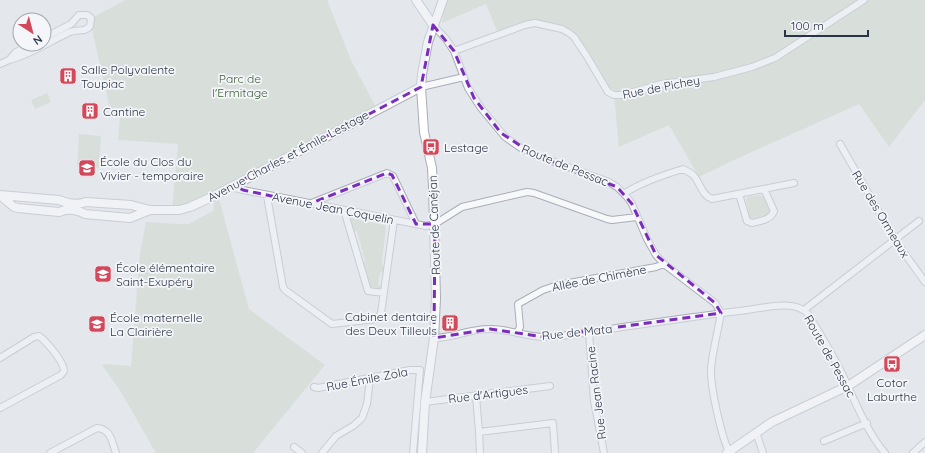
<svg xmlns="http://www.w3.org/2000/svg" width="925" height="453" font-family="Quicksand,sans-serif">
	<rect width="100%" height="100%" fill="#e4e7ec"/>
	<path fill="#c9d6c5" d="M125,0H327L351,60L377,109L225,190L172,210L178,144L118,140L120,118L112,117L92,30L90,19Z
		M447,0H925V100L889,147L859,104L734,160L699,177L669,125L619,147L614,95L569,33L535,23L499,36L486,4L442,23L444,10Z
		M47,93L51,102L35,109L31,100Z
		M79,134L101,136L99,168L77,166Z
		M759,195C765,197 771,206 770,213L768,215L752,219L750,218L746,200L748,197Z
		M219,199L249,309L325,365L253,453H156L121,392L102,365L106,364L131,366L140,252L146,222L178,224H189L213,211L215,200Z
		M352,216L359,217V220L385,225L386,227L382,262L383,267V272L380,273L378,285H382L381,289H371L361,262L365,261L357,231L352,232L349,222Z"/>
	<g fill="none" stroke-linecap="round" stroke-linejoin="round">
		<defs>
			<path id="street" d="M433,25L446,39L454,51L468,88L481,108L505,137L521,148L533,154L609,182L617,187L627,197L632,204L647,239L656,255L664,264L715,303L721,313
				M33,44L16,52L9,60C30,55 50,41 70,32C77,29 85,33 90,26L91,18L87,15H79L71,24L44,38
				M454,51L525,25L535,23L562,29L569,33L574,37L586,55L608,92L614,95H623L661,84L714,77L752,67L775,58L864,0
				M0,64L9,60
				M421,87L464,77
				M840,144L895,240L925,282
				M233,185L235,188L243,190L426,226L435,224L462,207L527,192L534,193L607,219L612,220L637,217
				M625,193C642,182 663,175 683,169C685,170 689,172 692,174C700,181 701,195 712,199L794,183
				M739,194L747,221L752,223C760,221 771,220 774,211L764,189
				M267,196L283,287L285,290L332,324L376,319L379,317L381,313L394,220
				M309,204L387,173L393,176L416,224
				M344,210L368,291L384,293
				M804,310L919,221
				M721,313C718,331 713,349 711,368C710,386 721,435 729,452
				M589,332L594,401L604,453
				M517,333L520,327L518,304L543,290L558,285L656,267L664,264
				M434,338C452,338 470,329 488,329C507,328 525,337 545,337C571,336 598,331 623,327C665,321 706,315 747,310C764,308 795,299 808,314C821,335 834,356 844,378C855,401 868,434 885,453
				M0,358L34,337L39,336C47,342 64,362 64,371L61,375L0,408
				M314,387L318,388L410,370H420L413,453
				M476,396L479,432
				M425,402L550,386
				M756,432L763,453
				M824,441L867,423
				M294,447L302,453
				M50,453L97,428C111,429 112,442 116,453
				M322,453L336,436L353,426L362,418L367,404L370,379
				M480,453L479,432L553,423L555,453
				M913,453L925,442"/>
			<path id="secondary" d="M416,0L433,25
				M0,195L59,200C68,204 77,205 86,202L131,205L150,210H179L190,207L214,196L421,87
				M1,196L14,207L18,208L59,212C68,208 77,210 85,214L130,218L150,210
				M422,453L425,402L434,338L436,298L433,187L432,168L424,132L421,87L422,74L428,42L443,0
				M727,453L772,422L848,386L925,335"/>
		</defs>
		<use href="#street" stroke="#a9aeb7" stroke-width="8"/>
		<use href="#secondary" stroke="#a9aeb7" stroke-width="10"/>
		<use href="#street" stroke="#f7f8fa" stroke-width="6"/>
		<use href="#secondary" stroke="#fff" stroke-width="8"/>
	</g>
	<path d="M0 0H925V453H0ZM433,25L454,51L474,98L501,133L533,154L617,187L632,204L656,255L715,303L721,313L545,337L490,329L434,338L435,224H416L392,175L387,173L309,204L243,190L233,185L421,87Z" fill="#e4e7ec" fill-opacity=".55" fill-rule="evenodd"/>
	<path fill="none" stroke="#7b2cbf" stroke-width="3" stroke-dasharray="8 5" stroke-linejoin="round" d="M433,25L454,51L474,98L501,133L533,154L617,187L632,204L656,255L715,303L721,313L545,337L490,329L434,338L435,224H416L392,175L387,173L309,204L243,190L233,185L421,87Z"/>
	<defs>
		<symbol id="building-square" viewBox="-11 -11 22 22"><rect x="-9" y="-9" width="18" height="18" rx="4" fill="#d1495b" stroke="#f4f6f9"/><path d="M-4-6H4V6H1V3H-1V6H-4ZM-2.5-4.3h1.7v1.8h-1.7ZM.8-4.3h1.7v1.8H.8ZM-2.5-1h1.7V.8h-1.7ZM.8-1h1.7V.8H.8Z" fill="#fff"/></symbol>
		<symbol id="bus-square" viewBox="-11 -11 22 22"><rect x="-9" y="-9" width="18" height="18" rx="4" fill="#d1495b" stroke="#f4f6f9"/><path d="M-5-6H5V4H4V6H2V4H-2V6H-4V4H-5ZM-3.5-4V0h7V-4ZM-3.5 1.2v1.5H-2V1.2ZM2 1.2v1.5H3.5V1.2Z" fill="#fff"/></symbol>
		<symbol id="school-square" viewBox="-11 -11 22 22"><rect x="-9" y="-9" width="18" height="18" rx="4" fill="#d1495b" stroke="#f4f6f9"/><path d="M0-5L7-2L0 1L-7-2ZM-4 1L0 2.5L4 1V4Q0 6-4 4Z" fill="#fff"/></symbol>
	</defs>
	<g fill-rule="evenodd">
		<use href="#building-square" x="58" y="66" width="20" height="20"/>
		<use href="#building-square" x="80" y="101" width="20" height="20"/>
		<use href="#bus-square" x="421" y="137" width="20" height="20"/>
		<use href="#school-square" x="77" y="158" width="20" height="20"/>
		<use href="#school-square" x="93" y="264" width="20" height="20"/>
		<use href="#building-square" x="440" y="313" width="20" height="20"/>
		<use href="#school-square" x="87" y="314" width="20" height="20"/>
		<use href="#bus-square" x="882" y="354" width="20" height="20"/>
	</g>
	<g text-anchor="middle" dominant-baseline="central" stroke-width="3.5" stroke-linejoin="round" paint-order="stroke">
		<g font-size="12" fill="#2b3445" stroke="#f4f6f9" text-anchor="start">
			<text x="81" y="69">Salle Polyvalente<tspan x="81" dy="14">Toupiac</tspan></text>
			<text x="103" y="111">Cantine</text>
			<text x="444" y="147">Lestage</text>
			<text x="100" y="161">École du Clos du<tspan x="100" dy="14">Vivier - temporaire</tspan></text>
			<text x="116" y="267">École élémentaire<tspan x="116" dy="14">Saint-Exupéry</tspan></text>
			<text x="437" y="316" text-anchor="end">Cabinet dentaire<tspan x="437" dy="14">des Deux Tilleuls</tspan></text>
			<text x="110" y="317">École maternelle<tspan x="110" dy="14">La Clairière</tspan></text>
			<text x="892" y="382" text-anchor="middle">Cotor<tspan x="892" dy="14">Laburthe</tspan></text>
		</g>
		<g font-size="12" fill="#3f6138" stroke="#f4f6f9">
			<text x="240" y="78">Parc de<tspan x="240" dy="14">l'Ermitage</tspan></text>
		</g>
		<g font-size="12" fill="#2b3445" stroke="#f4f6f9">
			<text transform="translate(661 87) rotate(-11)">Rue de Pichey</text>
			<text transform="translate(288 156) rotate(-28)">Avenue Charles et Émile Lestage</text>
			<text transform="translate(565 165) rotate(22)">Route de Pessac</text>
			<text transform="translate(333 208) rotate(11)">Avenue Jean Coquelin</text>
			<text transform="translate(881 214) rotate(59)">Rue des Ormeaux</text>
			<text transform="translate(434 225) rotate(-92)">Route de Canéjan</text>
			<text transform="translate(599 278) rotate(-11)">Allée de Chimène</text>
			<text transform="translate(577 332) rotate(-6)">Rue de Mata</text>
			<text transform="translate(830 356) rotate(61)">Route de Pessac</text>
			<text transform="translate(367 379) rotate(-11)">Rue Émile Zola</text>
			<text transform="translate(596 393) rotate(-97)">Rue Jean Racine</text>
			<text transform="translate(488 394) rotate(-7)">Rue d'Artigues</text>
		</g>
	</g>
	<g transform="translate(32 32) rotate(144)"><circle r="19" fill="#f4f6f9" stroke="#a4a8b1"/>
	<path d="M0-3L7 15L0 10L-7 15Z" fill="#d1495b"/>
	<text y="-6" font-size="11" font-weight="bold" text-anchor="middle" fill="#2b3445">N</text>
	</g>
	<path d="M785 30v6h83v-6" fill="none" stroke="#2b3445" stroke-width="2"/>
	<text x="791" y="30" font-size="12" fill="#2b3445" stroke="#f4f6f9" stroke-width="3" paint-order="stroke">100 m</text>
</svg>
